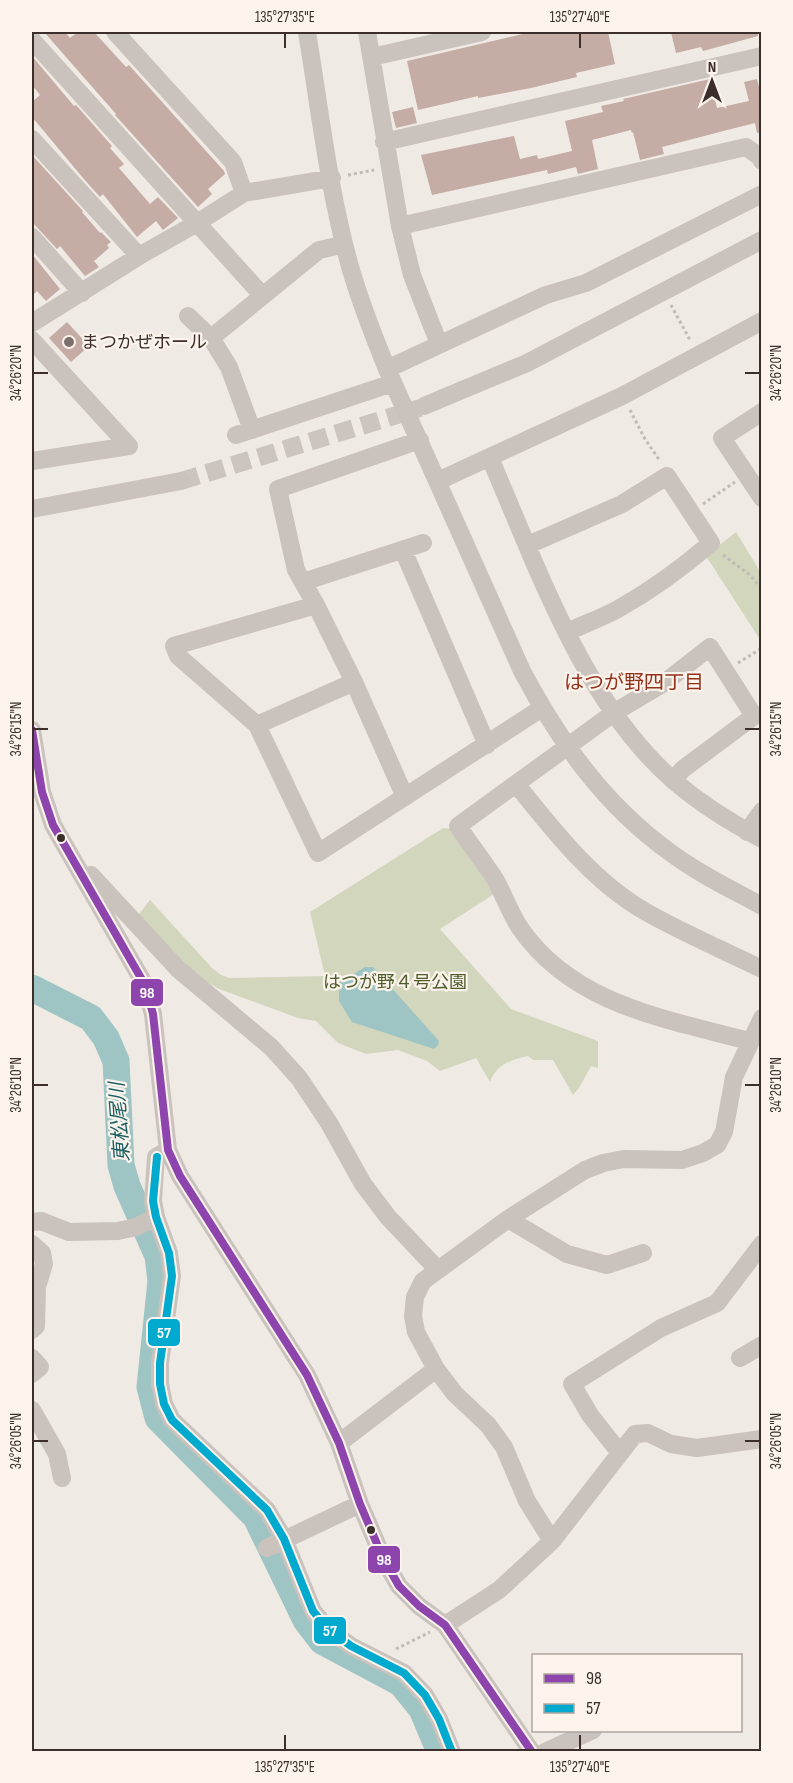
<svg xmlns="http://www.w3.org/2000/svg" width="793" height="1783" font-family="'Sofia Sans Condensed','Noto Sans JP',sans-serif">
	<rect width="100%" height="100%" fill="#f0eae4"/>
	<path fill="#d2d6bd" d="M736,532L761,573V641L706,556Z
		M443,828L452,829L494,894L440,929L511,1009L598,1041V1068L591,1066L579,1088L573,1095L553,1060H533L528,1056C510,1060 496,1065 490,1082L476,1058L440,1071L427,1061L398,1050L366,1054L338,1043L316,1021L298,1018L219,989L194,974L137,917L150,900L212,968L221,975L230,978L325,976L310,912Z"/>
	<path fill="#9ec5c3" d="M365,967H373L439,1041L438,1045L434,1049L352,1022L339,1001V983Z"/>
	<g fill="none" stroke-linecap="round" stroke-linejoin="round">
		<path stroke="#9ec5c3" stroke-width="27" d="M32,988L91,1018L106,1038L116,1061L121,1165L127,1186L158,1256L161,1281L150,1387L158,1418L256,1517L306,1620L322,1641L401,1683L422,1709L440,1752"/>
	</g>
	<path fill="#c5aca4" d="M44,32H65L70,38L78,32H94L126,67L129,65L224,171L225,174L208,189L212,194L198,207L115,115L116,114Z
		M531,32H608L615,64L576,73L577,77L531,88L478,98V96L418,110L407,61Z
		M671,32H758V36L703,51L701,47L676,53Z
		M32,56L74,106L76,105L112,146L110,148L124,164L119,168L150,204L158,197L178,218L163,230L156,221L137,237L103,194L100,197L83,178L32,117V102L40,95L32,85Z
		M710,79L717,108L749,101L744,82L757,79L759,87L762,86V132L757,133L755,123L735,128L662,147L664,154L640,160L633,132L632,133L631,130L592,140L598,169L578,174L576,167L548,174L547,170L432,195L421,155L514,136L520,159L537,155L538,159L572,151L565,121L603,112L601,106L624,101L623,99Z
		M413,107L417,123L396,128L392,112Z
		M32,155L83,211L82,212L100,233L101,232L111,242L107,245L109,248L94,261L99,267L85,276L60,246L57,249L32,222Z
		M32,254L60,289L46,301L37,291L32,296Z
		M67,322L89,346L71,362L49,338Z"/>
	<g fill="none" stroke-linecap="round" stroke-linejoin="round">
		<path stroke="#ccc4bf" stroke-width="18" stroke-dasharray="18 9" stroke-linecap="butt" d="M181,481L420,408"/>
		<path stroke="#c2bab5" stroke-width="3" stroke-dasharray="3 3" stroke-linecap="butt" d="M348,175L374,170
			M671,305L690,340
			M630,410L645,439L660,461
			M703,504L735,482
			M723,555L750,575L762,589
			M738,663L762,648
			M396,1649L430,1632"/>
		<path stroke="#cac2bc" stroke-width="18" d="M307,32C320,111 329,193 351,270C361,304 374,337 387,369L522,671C560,742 604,805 671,853C699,874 731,889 762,906
			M367,32L400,226L412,275L439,344
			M32,40L262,295
			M372,57L482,32
			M32,139L139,256
			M384,142L762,56
			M244,193L332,178
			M400,226L746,147L760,157L762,161
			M32,237L82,293
			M188,316L211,338L229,367L252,430
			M32,323L139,256L197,223L244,193L233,162L115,32
			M211,338L319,250L333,247
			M32,340L129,446L32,461
			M387,369L546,295L586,283L762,194
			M424,406L527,363L762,240
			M762,412L722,438L762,498
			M236,435L393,383
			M490,458C537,566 583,702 674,781C701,804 731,823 762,839
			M438,481L622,396L762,321
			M32,509L181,481
			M528,545L622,504L667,476L711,543C682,568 652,590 618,609C602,618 584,624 567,632
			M403,550L487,745
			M303,582L423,543
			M316,605L174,646L178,656L257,725L318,853L542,708
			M257,725L354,682
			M32,730L42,792L53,825L145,985L153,1014L168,1150L180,1176L307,1375L339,1443L360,1504L383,1558L399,1586L419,1606L445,1625L532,1752
			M673,780L683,769L754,716L710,647L664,683L615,712L458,826C470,844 483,861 495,879C504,895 510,913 520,928C573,1005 666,1019 749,1041
			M516,784C554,831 593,882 646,912C683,933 723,950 762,969
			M405,797L354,682L316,605L296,570L278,489L420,440
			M747,832L762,811
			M91,875L178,969L271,1047L299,1078L329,1123L363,1184L388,1217L438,1270
			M168,1150L156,1157L153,1201L156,1217L169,1253L172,1276L160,1363V1384L164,1404L172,1420L267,1510L284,1539L313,1611L328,1629L351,1646L404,1673L425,1695L439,1719L452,1752
			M508,1219L567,1254L607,1265L643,1253
			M32,1222L41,1221L69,1232L118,1231L136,1227L156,1217
			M32,1244L42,1253L44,1264L37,1287L36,1326L32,1330
			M32,1358L40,1367L32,1374
			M740,1358L762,1345
			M32,1410L57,1454L62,1478
			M339,1443L436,1369
			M620,1453L590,1415L572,1384L661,1328L717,1303L762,1244
			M552,1541L635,1434L648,1433L671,1444L697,1448L762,1439
			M267,1548L360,1504
			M445,1625L499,1590L552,1541L527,1501L504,1447L488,1425L455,1394L436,1369L416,1332L413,1316L415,1297L423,1281L508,1219L585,1170L603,1163L624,1159L682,1160L703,1153L717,1145L724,1132L734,1077L762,1018
			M545,1752L593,1730"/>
		<defs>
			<path id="bus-1" d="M32,730L42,792L53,825L145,985L153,1014L168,1150L180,1176L307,1375L339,1443L360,1504L383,1558L399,1586L419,1606L445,1625L532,1752"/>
			<path id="bus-2" d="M157,1157L153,1201L156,1217L169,1253L172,1276L160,1363V1384L164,1404L172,1420L267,1510L284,1539L313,1611L328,1629L351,1646L404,1673L425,1695L439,1719L452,1752"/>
		</defs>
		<use href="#bus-1" stroke="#fcf4ec" stroke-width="12"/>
		<use href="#bus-2" stroke="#fcf4ec" stroke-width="12"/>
		<use href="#bus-1" stroke="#8e44ad" stroke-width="8"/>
		<use href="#bus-2" stroke="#00a9ce" stroke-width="8"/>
	</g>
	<path fill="none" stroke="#3c2e2a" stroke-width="2" d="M285,33V48M580,33V48M33,373H48M745,373H760M33,729H48M745,729H760M33,1085H48M745,1085H760M33,1441H48M745,1441H760M285,1735V1750M580,1735V1750"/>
	<circle fill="#7b706b" stroke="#fcf4ec" stroke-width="2" cx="69" cy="342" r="6"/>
	<g fill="#3c2e2a" stroke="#fcf4ec" stroke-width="2">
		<circle cx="61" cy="838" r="5"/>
		<circle cx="371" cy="1530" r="5"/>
	</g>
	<g text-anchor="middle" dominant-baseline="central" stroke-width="4.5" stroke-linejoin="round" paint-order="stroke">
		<g font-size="18" fill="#3c2e2a" stroke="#fcf4ec" text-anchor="start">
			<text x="81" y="342">まつかぜホール</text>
		</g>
		<g font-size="18" fill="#4d5d2b" stroke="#fcf4ec">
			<text x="395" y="982">はつが野４号公園</text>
		</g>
		<g font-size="20" fill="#93321a" stroke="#fcf4ec">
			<text x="634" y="683">はつが野四丁目</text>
		</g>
		<g font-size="20" font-style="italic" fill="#1a6062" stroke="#fcf4ec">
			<text transform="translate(120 1122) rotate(-94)">東松尾川</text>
		</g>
	</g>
	<g stroke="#fcf4ec" stroke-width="2">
		<rect x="130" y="978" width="34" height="29" rx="6" fill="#8e44ad"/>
		<rect x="147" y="1318" width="34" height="29" rx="6" fill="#00a9ce"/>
		<rect x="367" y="1545" width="34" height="29" rx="6" fill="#8e44ad"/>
		<rect x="313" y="1616" width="34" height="29" rx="6" fill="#00a9ce"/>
	</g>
	<g font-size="16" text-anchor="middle" font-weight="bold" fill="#fff">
		<text x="147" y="998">98</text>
		<text x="164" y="1338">57</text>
		<text x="384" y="1565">98</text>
		<text x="330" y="1636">57</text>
	</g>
	<rect width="793" height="1783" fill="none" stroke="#fcf4ec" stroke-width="66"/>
	<rect x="532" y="1654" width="210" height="78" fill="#fcf4ec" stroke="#afa59e" stroke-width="1.5"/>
	<rect x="544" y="1674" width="30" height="9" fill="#8e44ad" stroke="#afa59e" stroke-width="1.5"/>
	<text x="586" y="1684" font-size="18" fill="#3c2e2a">98</text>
	<rect x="544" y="1704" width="30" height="9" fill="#00a9ce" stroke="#afa59e" stroke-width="1.5"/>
	<text x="586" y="1714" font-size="18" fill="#3c2e2a">57</text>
	<g transform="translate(712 81)" stroke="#fcf4ec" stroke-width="4.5" paint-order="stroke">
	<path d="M0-4.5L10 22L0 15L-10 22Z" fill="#3c2e2a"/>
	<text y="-9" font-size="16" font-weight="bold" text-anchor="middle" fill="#3c2e2a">N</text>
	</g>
	<rect x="33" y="33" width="727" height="1717" fill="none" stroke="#3c2e2a" stroke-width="2"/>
	<g font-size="15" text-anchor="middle" fill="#3c2e2a">
		<text x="285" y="22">135°27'35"E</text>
		<text x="580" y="22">135°27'40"E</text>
		<text transform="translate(16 373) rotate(-90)" y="5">34°26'20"N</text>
		<text transform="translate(776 373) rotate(-90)" y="5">34°26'20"N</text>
		<text transform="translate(16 729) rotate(-90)" y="5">34°26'15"N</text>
		<text transform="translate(776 729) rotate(-90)" y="5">34°26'15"N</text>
		<text transform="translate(16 1085) rotate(-90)" y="5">34°26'10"N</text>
		<text transform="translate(776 1085) rotate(-90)" y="5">34°26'10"N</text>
		<text transform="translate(16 1441) rotate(-90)" y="5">34°26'05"N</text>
		<text transform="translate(776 1441) rotate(-90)" y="5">34°26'05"N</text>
		<text x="285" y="1772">135°27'35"E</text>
		<text x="580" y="1772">135°27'40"E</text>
	</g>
</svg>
